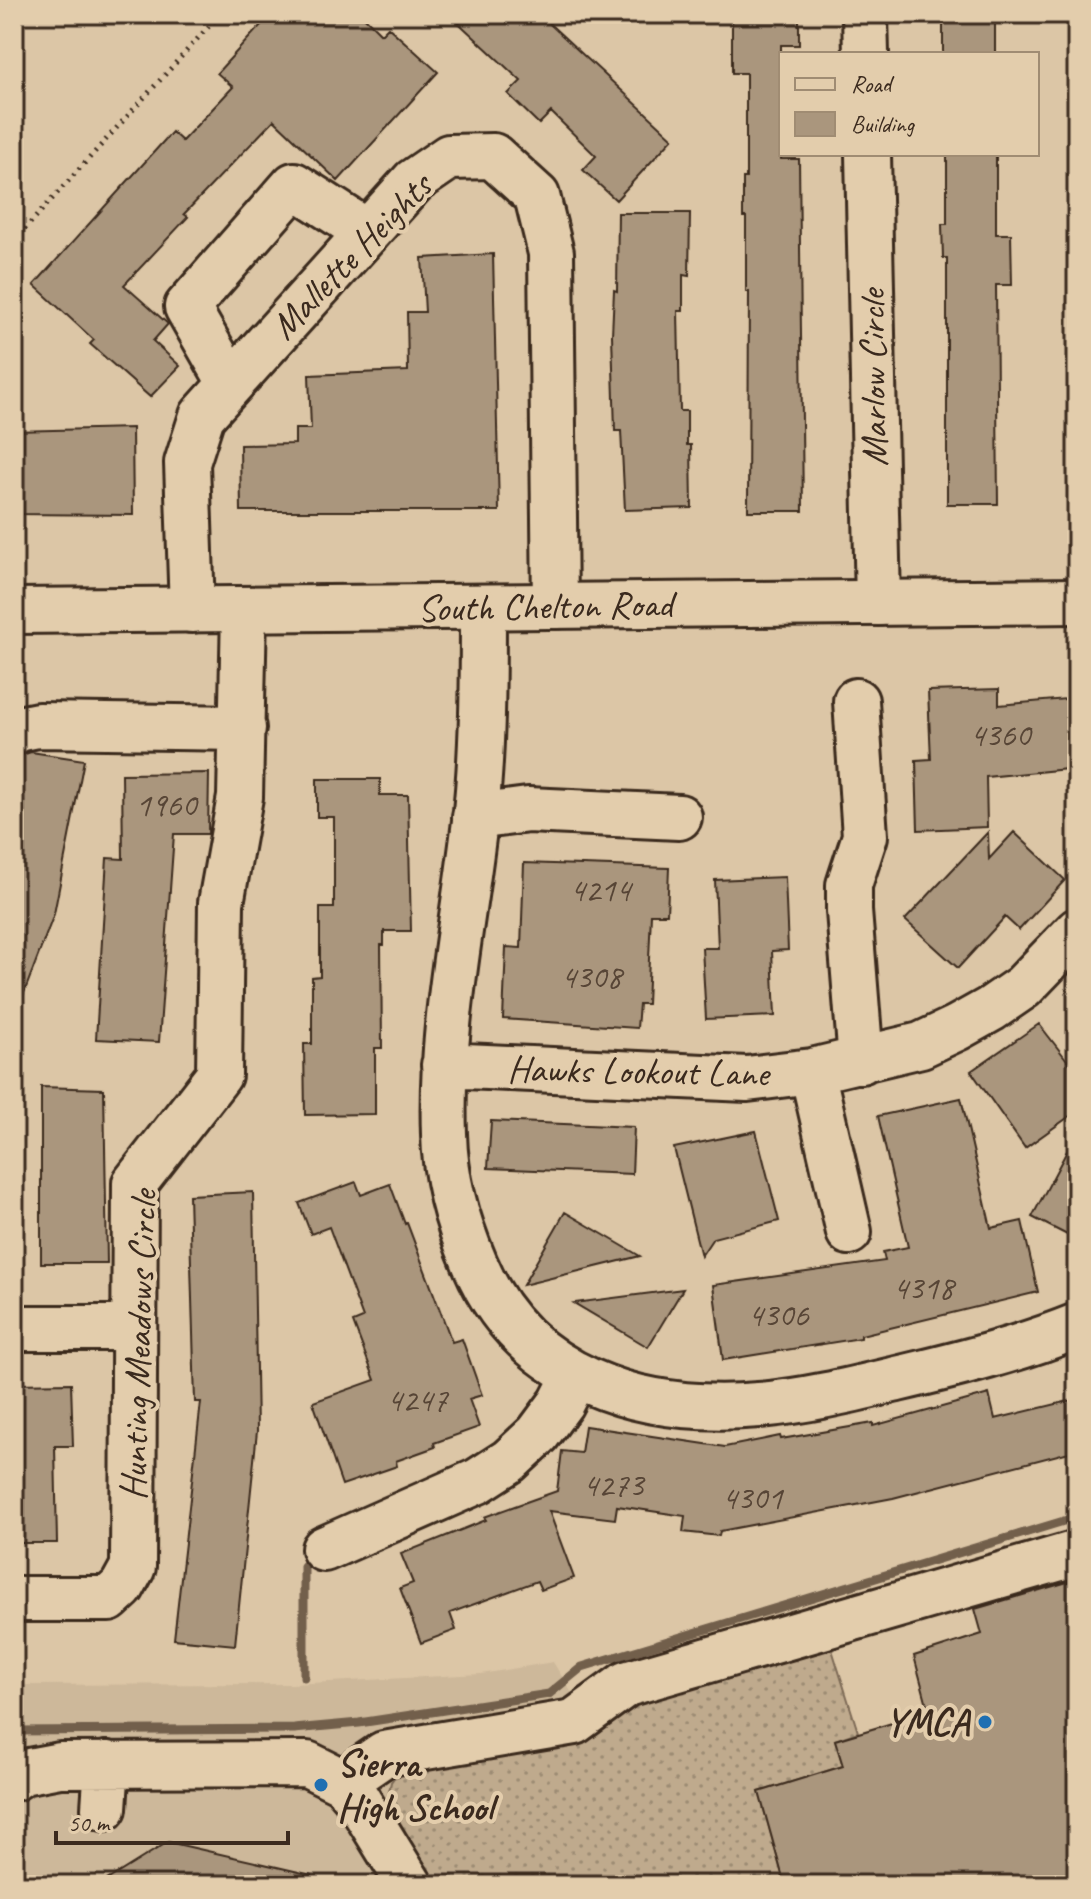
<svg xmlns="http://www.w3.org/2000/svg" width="1091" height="1899" font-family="Caveat,sans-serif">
	<defs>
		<pattern id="grass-dots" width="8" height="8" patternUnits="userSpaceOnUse" patternTransform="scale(2)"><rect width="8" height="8" fill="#bfaa8d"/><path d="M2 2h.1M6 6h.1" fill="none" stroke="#9c8b73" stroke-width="1.8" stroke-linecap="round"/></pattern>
	</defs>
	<rect width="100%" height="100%" fill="#dcc6a6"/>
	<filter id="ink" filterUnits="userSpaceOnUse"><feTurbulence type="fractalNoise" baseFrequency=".0125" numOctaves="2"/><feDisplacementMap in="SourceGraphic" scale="16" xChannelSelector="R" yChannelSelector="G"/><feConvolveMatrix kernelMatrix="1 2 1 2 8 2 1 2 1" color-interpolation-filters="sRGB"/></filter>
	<g filter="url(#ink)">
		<path fill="#cdb89a" d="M553,1662L689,1885H14V1685L292,1684L481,1674Z"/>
		<path fill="url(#grass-dots)" stroke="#7d6a56" stroke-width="2" d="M830,1643L858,1732L835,1740L843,1766L759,1792L785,1885H435L387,1802L391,1782L401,1768Z"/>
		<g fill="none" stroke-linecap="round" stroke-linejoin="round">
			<path stroke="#725f4c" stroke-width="9" d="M304,1677V1566L314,1557
				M14,1731L294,1729L359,1723L549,1694L582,1667L1077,1517"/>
		</g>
		<path fill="#aa967d" stroke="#3b2a1e" stroke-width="2" d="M271,14H361L381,34L388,27L438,72L338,181L274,120L184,214L188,217L124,285L168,324L153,341L180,366L150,397L90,344L94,340L34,285L172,132L182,141L233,87L217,73Z
			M449,14H539L673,138L616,200L583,170L596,156L551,112L539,124L508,94L521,81Z
			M732,14H799V45H781V159H799L803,511H748L749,292H746V217H743V178H746V73H732Z
			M943,14H995V54H943Z
			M947,154H996V234H1011L1012,285H996L998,504H947V258H943L942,224H947Z
			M618,213H690L689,276L683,275V311H678L680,411H687V445H691L692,508L625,510L621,431H615L612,335L614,290L617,291Z
			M493,254L499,511H241L240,445L295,444V429H311L309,375L408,371L407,312H425L422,258Z
			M132,428L133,515L14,514V431Z
			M999,689V705L1077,698V768L986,777L987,827L918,830L916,760L931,759L928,691Z
			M31,752L84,760L54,914L16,1014H14V798L22,755Z
			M209,773L208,834H174L159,1042L96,1039L107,858L123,859L122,774Z
			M317,779H380V795H408L411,931H384V945H381L382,1048H375V1114L305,1115L304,1044H312V977L320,976V908H334V817H317Z
			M988,832L989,859L1014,832L1065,880L1019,930L1005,917L958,968L905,920Z
			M524,863L669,868L667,914H651L647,1004H639L637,1028L503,1019L506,947L521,948Z
			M785,877L788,950L772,951L775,1016L706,1019L702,948H718L715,880Z
			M1039,1024L1077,1073V1111L1025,1148L971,1071Z
			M41,1087L104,1089L107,1263H41Z
			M961,1098L991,1228L1022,1221L1038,1292L861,1335V1338L723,1360L713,1285L885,1261L883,1252L908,1247L878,1116Z
			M491,1121L634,1127L632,1174L488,1168Z
			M756,1131L779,1221L713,1238L701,1256L674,1148Z
			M1077,1132V1240L1032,1217Z
			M356,1182L361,1195L390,1184L405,1224L407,1223L452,1342L462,1339L482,1395L469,1399L479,1427L434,1443L435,1447L396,1461L397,1466L342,1485L313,1402L375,1380L353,1322L363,1318L329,1227L311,1234L299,1203Z
			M253,1192L257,1431L235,1645L174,1639L201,1402H195L189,1195Z
			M565,1212L640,1256L523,1285Z
			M683,1289L648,1347L574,1303Z
			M71,1383L73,1446H55L57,1543H14V1384Z
			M989,1394L995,1419L1077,1399V1450L893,1498L720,1531L719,1536L683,1532L685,1516L617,1506L615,1519L549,1511L574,1578L541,1590L537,1581L450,1613L456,1630L421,1643L400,1588L413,1583L401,1554L486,1520L484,1517L557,1491L562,1451L581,1453L585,1426L725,1447L780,1436L781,1439L873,1423V1426Z
			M1071,1581L1077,1600V1885H785L759,1792L843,1766L835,1740L929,1712L914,1656L982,1634L975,1609Z
			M168,1842L312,1875L311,1885H99Z"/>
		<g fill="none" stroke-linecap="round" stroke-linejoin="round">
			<defs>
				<path id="minor" d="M865,14L866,54
					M868,154L878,603
					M231,384L187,307L294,185L367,232
					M483,607C483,678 483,751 475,821C463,925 440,1030 444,1134C445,1180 457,1222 475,1264C524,1380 641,1415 759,1405C806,1401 851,1390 897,1379C957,1365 1020,1349 1077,1326
					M192,610L187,463L202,416L414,181L449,157L493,156L537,196L551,253L555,606
					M856,701L865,836L849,885V911L861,1061
					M14,732L18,729L38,725L243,728
					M475,817L528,810L679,817
					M444,1065L747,1079L812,1071L921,1045L957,1028L991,1009L1023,987L1077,931
					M812,1071L849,1232
					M14,1328H132
					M324,1549L478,1481L509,1461L538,1434L561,1403L575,1376
					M14,1599H109L122,1587L133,1567L135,1183L219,1075L221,903L240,797L244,610
					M14,1778L23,1772L60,1765L307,1764L343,1782L356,1797L410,1885
					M343,1782L384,1754L574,1722L626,1684L1077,1553
					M104,1808L107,1764"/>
				<path id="major" d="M14,611L1077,601"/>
			</defs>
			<use href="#minor" stroke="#3b2a1e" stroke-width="50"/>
			<use href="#major" stroke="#3b2a1e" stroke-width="50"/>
			<path stroke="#3b2a1e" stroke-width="5" stroke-dasharray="2 6" stroke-linecap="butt" d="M14,241L220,14"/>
			<use href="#minor" stroke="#e3cdac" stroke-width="44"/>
			<use href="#major" stroke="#e3cdac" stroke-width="44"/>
		</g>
	</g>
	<g fill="#1f6fb2" stroke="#e3cdac" stroke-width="3">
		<circle cx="985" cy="1722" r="8"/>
		<circle cx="321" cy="1785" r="8"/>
	</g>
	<g text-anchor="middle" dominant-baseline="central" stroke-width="8" stroke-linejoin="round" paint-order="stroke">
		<g font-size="34" fill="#574536">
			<text x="1000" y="734">4360</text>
			<text x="166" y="804">1960</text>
			<text x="600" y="889">4214</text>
			<text x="591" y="976">4308</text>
			<text x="923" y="1287">4318</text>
			<text x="778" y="1314">4306</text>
			<text x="417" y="1399">4247</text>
			<text x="613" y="1484">4273</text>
			<text x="752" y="1497">4301</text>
		</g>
		<g font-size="38" fill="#3b2a1e" stroke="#e3cdac">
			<text transform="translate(351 256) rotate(-46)">Mallette Heights</text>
			<text transform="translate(873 378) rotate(-91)">Marlow Circle</text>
			<text transform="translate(545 606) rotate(-1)">South Chelton Road</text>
			<text transform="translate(638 1071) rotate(1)">Hawks Lookout Lane</text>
			<text transform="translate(138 1345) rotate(-88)">Hunting Meadows Circle</text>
		</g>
		<g font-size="38" font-weight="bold" fill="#3b2a1e" stroke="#e3cdac" text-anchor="end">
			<text x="969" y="1722">YMCA</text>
			<text x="337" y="1763" text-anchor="start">Sierra<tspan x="337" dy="44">High School</tspan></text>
		</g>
	</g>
	<rect width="1091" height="1899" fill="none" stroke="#e3cdac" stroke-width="48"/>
	<rect x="24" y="24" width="1043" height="1851" fill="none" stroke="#3b2a1e" stroke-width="3" filter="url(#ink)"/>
	<rect x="779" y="52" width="260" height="104" fill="#e3cdac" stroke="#a08c73" stroke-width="2"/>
	<rect x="795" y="78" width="40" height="12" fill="#e3cdac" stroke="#a08c73" stroke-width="2"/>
	<text x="851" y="92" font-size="24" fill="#3b2a1e">Road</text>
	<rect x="795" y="112" width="40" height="24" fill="#aa967d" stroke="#a08c73" stroke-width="2"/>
	<text x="851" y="132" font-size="24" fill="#3b2a1e">Building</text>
	<path d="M56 1831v12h232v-12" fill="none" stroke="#3b2a1e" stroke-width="4"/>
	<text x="68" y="1831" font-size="24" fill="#3b2a1e" stroke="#e3cdac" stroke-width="6" paint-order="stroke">50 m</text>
</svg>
